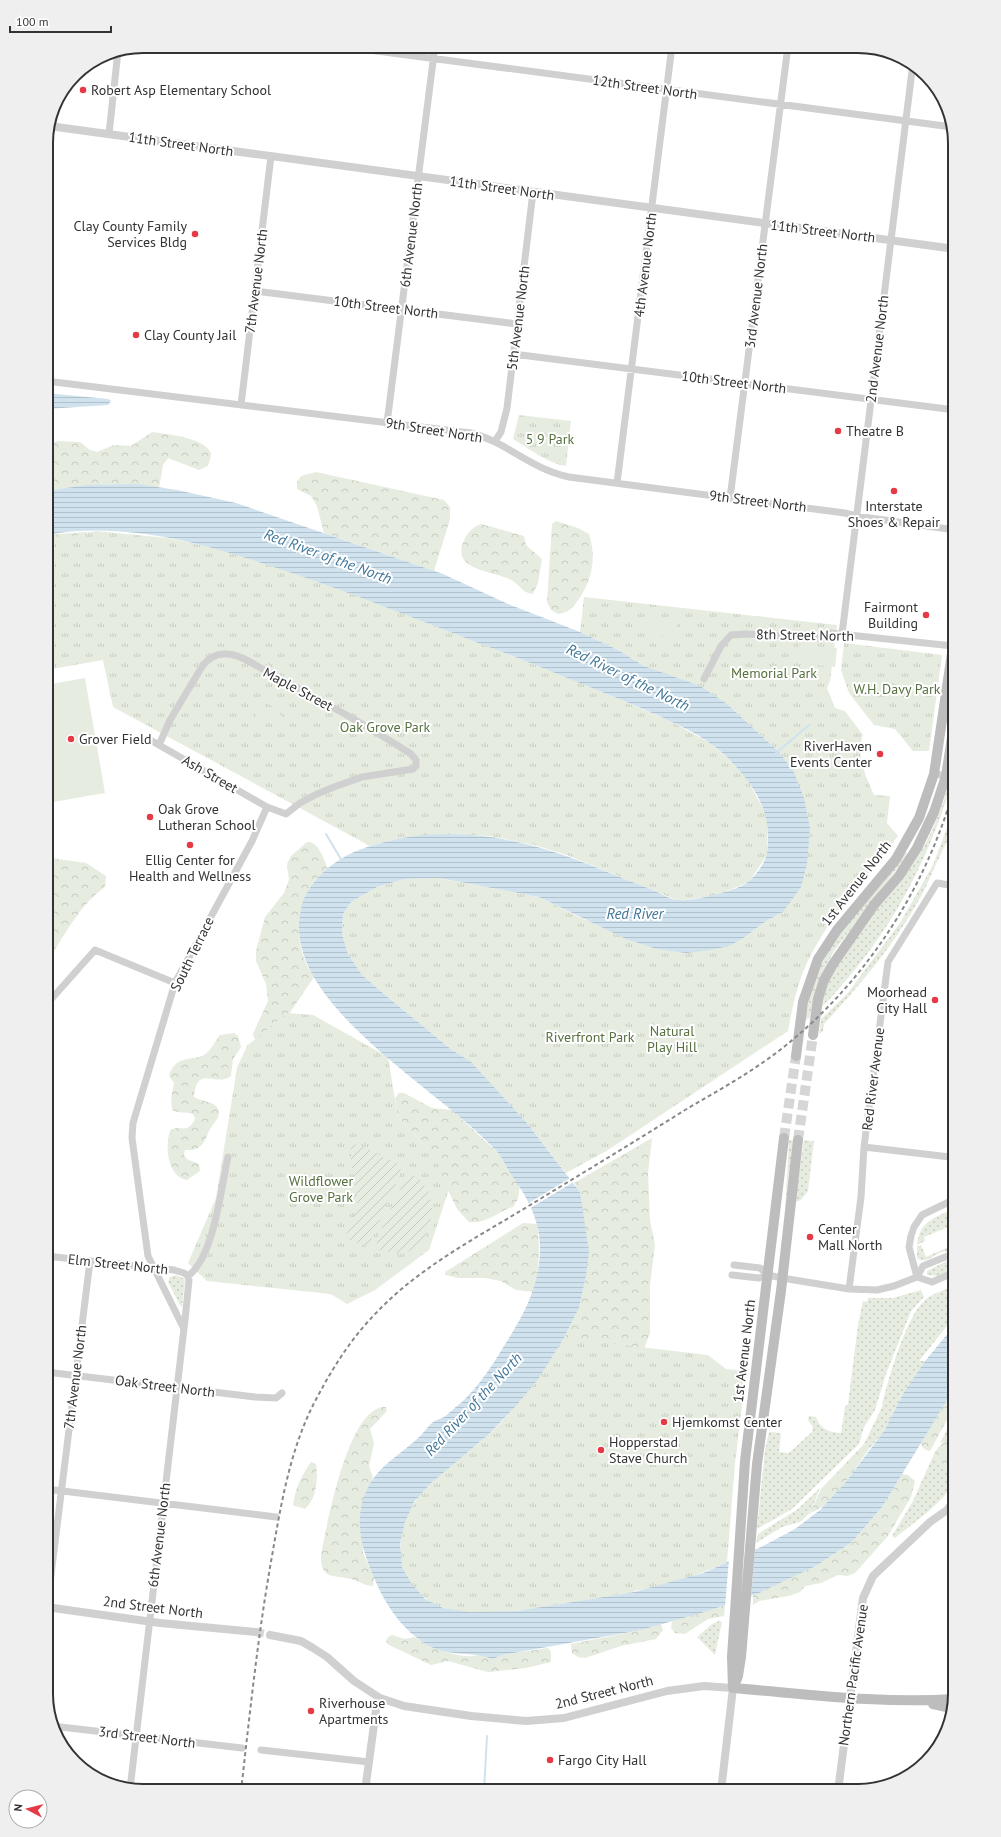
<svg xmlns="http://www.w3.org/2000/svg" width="1001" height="1837" font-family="'PT Sans',sans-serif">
	<defs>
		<pattern id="grass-dots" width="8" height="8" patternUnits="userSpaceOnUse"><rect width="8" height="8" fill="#e6ecdf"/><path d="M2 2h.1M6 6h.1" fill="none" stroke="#c6cbc0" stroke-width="1.8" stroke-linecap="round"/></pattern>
		<pattern id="forest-crowns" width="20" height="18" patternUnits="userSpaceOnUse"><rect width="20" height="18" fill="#e6ecdf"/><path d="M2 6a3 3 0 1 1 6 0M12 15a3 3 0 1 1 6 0" fill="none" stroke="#c6cbc0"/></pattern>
		<pattern id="park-tufts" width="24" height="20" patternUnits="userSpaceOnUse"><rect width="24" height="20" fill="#e6ecdf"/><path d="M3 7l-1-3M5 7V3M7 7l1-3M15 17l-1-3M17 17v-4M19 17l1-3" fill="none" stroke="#c6cbc0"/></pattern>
		<pattern id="garden-furrows" width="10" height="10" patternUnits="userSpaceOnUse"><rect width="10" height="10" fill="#e6ecdf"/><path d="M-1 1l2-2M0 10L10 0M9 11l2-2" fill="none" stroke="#c6cbc0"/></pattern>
		<pattern id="water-rules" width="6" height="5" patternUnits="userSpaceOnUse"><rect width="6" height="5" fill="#cfe2ee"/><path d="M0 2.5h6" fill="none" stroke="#b2c2cd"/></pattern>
	</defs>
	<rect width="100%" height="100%" fill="#fff"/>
	<path fill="url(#grass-dots)" d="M948,787L950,788C929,857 895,923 848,978C839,988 831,999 821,1007C830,952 878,913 909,870C927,845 939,817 948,787Z
		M953,812L955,813C955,828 945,845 939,858C931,874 925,891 916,905C891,949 858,987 824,1024L823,1031L819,1034L821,1019L847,994L900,923L933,865Z
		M904,851L908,854L900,865L834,951L822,973L814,999L810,1017L805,1021C808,1003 812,982 821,965C842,924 875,888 904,851Z
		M789,1140H794L785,1213Z
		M804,1140L814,1141L808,1191L801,1200L795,1202Z
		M955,1208V1224L924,1237L925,1241L917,1245C920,1220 935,1218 955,1208Z
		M955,1244V1250C950,1252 946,1251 942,1252C933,1255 925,1265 917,1258V1247L921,1245L926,1257Z
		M955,1257V1269L939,1276L927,1275V1271Z
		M176,1275L185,1279L182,1307L180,1305L168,1282L170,1277Z
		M955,1286V1316L919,1361H925L904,1392L884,1431L869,1449L864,1444L883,1405H882C888,1380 906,1316 925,1300C933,1293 945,1290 955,1286Z
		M921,1290L924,1297L911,1311L886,1374L875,1410L864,1427L859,1444L792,1509L757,1529L765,1450L769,1432L781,1433L779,1452L789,1453L812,1432L813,1427L808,1420L809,1416L816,1417C821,1430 829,1432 841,1433L845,1407L848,1404L858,1325L863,1301L867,1302L868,1298H893Z
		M955,1415V1440L940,1443Z
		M934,1454L948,1471L955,1474C955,1496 911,1524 895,1538L892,1536L913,1501Z
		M820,1488L810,1513L800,1522L782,1527L756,1543L757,1536L761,1532L798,1509Z
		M719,1621L722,1622L715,1655L697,1637L712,1624Z"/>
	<path fill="url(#forest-crowns)" d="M152,432C166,434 207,438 211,454C211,457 209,462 208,466L199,470L168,458L163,465L159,488C120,482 85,485 46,491V445L57,441L80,442L90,450L97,452L114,445L131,446Z
		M316,472L444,500L450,507V519L434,571L324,533L317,506L311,496L297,489V482L301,476Z
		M556,521L578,528L589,534C596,556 593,576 581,596C573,607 571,612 558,614L551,610L547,602L552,524Z
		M481,524L524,536L526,545L542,559L538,583L533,594C522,593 521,586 513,581C498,571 452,572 463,543C467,533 471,528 481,524Z
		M86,532V537L46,564V535Z
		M307,842C319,841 324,860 328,869C301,887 293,925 303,955C305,963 310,970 314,977L287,1017L260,1039L254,1038L253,1034L268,1001L266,984L256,961V951L265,917L284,893L289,880L287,864L291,856Z
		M46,856L50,858L86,863L106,876L105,887C79,905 63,938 46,964Z
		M234,1033L238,1036L241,1047L233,1059L231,1076C216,1088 197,1063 194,1097C200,1101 213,1102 216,1106C224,1115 213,1123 209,1131C206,1138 205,1143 198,1148C194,1150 190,1150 185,1150L184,1155L187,1159L199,1164L200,1171L187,1180C167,1176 165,1146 170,1131C182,1123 186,1136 195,1119L194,1115C188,1111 180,1114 172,1110L171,1099L174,1083L169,1076C175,1056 188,1061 202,1056C210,1053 215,1041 220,1035Z
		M399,1093H404L432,1108L452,1110L500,1155L509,1172L520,1185L518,1199L513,1207C497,1212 487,1224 469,1222L457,1209L428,1148L398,1118L395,1098Z
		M652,1138L648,1173L650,1220L655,1245L650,1285V1333L641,1357L634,1592L517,1611L564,1338L579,1308L586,1276L580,1192L574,1183Z
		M523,1223L537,1224C540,1248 540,1269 533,1292L516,1290L501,1281L485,1278H458L445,1275V1272Z
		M955,1387V1405L930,1451C924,1450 922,1448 921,1442Z
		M386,1407L387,1411L370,1429L374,1443L369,1466L373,1478L363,1503V1553L374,1578L373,1586C365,1586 361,1582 354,1580C336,1574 320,1582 321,1555C327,1524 346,1422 377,1409C379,1407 383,1407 386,1407Z
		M955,1440V1474L948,1471L934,1454C940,1444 943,1441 955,1440Z
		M864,1444L869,1449C854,1469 834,1506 810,1513L821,1489Z
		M311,1462L316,1464C318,1479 317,1498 305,1509L293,1505C295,1489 301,1476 311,1462Z
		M902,1474L908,1475L915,1481L911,1497L888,1536L855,1573L847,1576L838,1575L821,1583L805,1586L800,1592L789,1596L759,1601L753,1605V1595L816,1566L852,1542L882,1507Z
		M725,1605L724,1616L708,1619L685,1634L675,1633L671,1628L672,1621Z
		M661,1624L663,1630L656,1639L621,1646L585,1658L578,1657L572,1653L571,1644L641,1630Z
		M392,1635L405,1639L414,1637C430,1646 446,1654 465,1656C477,1657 480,1653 493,1659L502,1655L548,1648L551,1652V1662L526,1668L488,1672L448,1661L431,1665L389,1645L386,1641L388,1637Z"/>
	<path fill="url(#park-tufts)" d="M519,415L571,421L566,466C547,463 530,449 513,439Z
		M96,531L167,538L225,550L343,590L579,682L670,721L712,744L745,775L768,818L767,855L749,882L717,895L679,901L567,855L534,845L490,836L452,834L419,836L393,840L370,846L113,707L103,660L46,670V543L57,539Z
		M584,597L837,625L830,681L827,688L835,708L845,711L863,735C855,754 866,777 874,795L890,796L887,823L898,836C867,876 828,918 807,963C797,984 792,1009 788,1031L608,1150L566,1173L527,1123L471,1063L452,1050L378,989L362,975L348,954L342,934L343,914L351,902L377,887L405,879L438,878L539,897L585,920L745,937L766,921L783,912L793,770L778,751L727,704L644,666L618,650L580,632Z
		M844,643L942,655L929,751H913L895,729L874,725L849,693L841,670Z
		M287,1013L313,1015L388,1057L398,1118L428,1148L449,1189L429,1250L375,1290L347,1304L331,1294L207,1281L188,1263L216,1198L237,1068L247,1046Z
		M564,1338L708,1355L726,1369L746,1371L735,1464L727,1562C676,1586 621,1594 565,1603C529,1609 479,1619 444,1608C426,1603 407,1584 402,1566C398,1553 401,1535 405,1522C418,1483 460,1461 489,1434C519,1406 542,1373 564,1338Z"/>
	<path fill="url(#garden-furrows)" d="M351,1144L359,1145L400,1165L401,1172L371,1240L370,1248L345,1238L357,1207V1196L351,1163Z
		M408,1173L419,1178L429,1192L433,1211L425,1241L418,1248L400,1254L379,1250L376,1241Z"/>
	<path fill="#e6ecdf" d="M650,614L678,621L673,639L646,632Z
		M799,645L837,648L835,667L796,663Z
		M85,678L105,793L47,803L46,685Z
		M267,691L289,702L284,712L262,701Z
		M260,705L282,716L277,726L255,716Z"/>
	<path fill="url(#water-rules)" d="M46,393L108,399L111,401L108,405L46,409Z
		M137,484L177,490L236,503L443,574L508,604L580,632L618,650L644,666L700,686L727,704L778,751L793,770L804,798L810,828L807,864L801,887L783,912L766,921L745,937L729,946L710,950L686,953L657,949L626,939L539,897L439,878L405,879L377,887L351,902L343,914L342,934L348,954L362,975L378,989L452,1050L471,1062L527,1123L580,1192L589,1252L586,1276L579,1308L564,1338L539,1378L516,1406L488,1435L431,1483L414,1502L405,1522L400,1544L402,1567L411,1583L425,1599L443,1608L470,1612L517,1611L634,1592L703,1573L763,1546L795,1529L820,1510L845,1483L884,1431L904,1392L925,1361L955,1325V1387L882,1507L852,1542L816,1566L759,1593L708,1611L641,1630L502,1655L493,1659C475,1652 455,1656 436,1649C406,1636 387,1608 375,1580C360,1547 351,1511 373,1479C384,1463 403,1452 417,1439C423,1434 427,1427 433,1422C436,1420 440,1419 444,1417C446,1416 459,1404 462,1402C479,1386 492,1366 504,1346C524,1315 540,1285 540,1248C540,1219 526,1195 510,1173C505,1165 503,1159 498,1153C444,1090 274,1002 302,905C309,880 335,859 359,850C442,820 521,836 600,869C618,876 637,884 655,891C662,894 669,899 677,900C690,902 732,892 745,884C752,880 763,866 766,857C768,852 768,839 768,834C768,800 740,767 714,746C693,730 665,719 641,708C597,690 554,672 510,655C436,627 363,597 289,572C212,546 128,520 46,535V491L87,485Z"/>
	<path fill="#fff" d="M572,1177L575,1181L529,1209L527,1204Z
		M755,1548L751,1598L725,1607L729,1559Z"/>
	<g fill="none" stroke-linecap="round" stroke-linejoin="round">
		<path stroke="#cfe2ee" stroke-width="2" d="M776,753L809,725
			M326,834L342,861
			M484,1791L487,1736"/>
		<path stroke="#d6d6d6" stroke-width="8" stroke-dasharray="8 4" stroke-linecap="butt" d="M256,1632L270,1635"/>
		<path stroke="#d6d6d6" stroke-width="10" stroke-dasharray="10 5" stroke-linecap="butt" d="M784,1138L796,1056
			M798,1140L813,1035"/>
		<path stroke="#d0d0d0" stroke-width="7" d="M339,46L952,127
			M109,134L118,51
			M255,291L517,324
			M513,354L955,410
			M46,381L471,433C507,442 530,469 569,477L845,513L856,516L955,530
			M241,405L271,156
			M387,423L435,46
			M495,441L501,432L507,408L533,192
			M617,483L672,46
			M730,498L788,46
			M842,634L913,63
			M704,679L721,646L731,635L746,634L820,638L830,633L953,646
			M152,741L267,807L286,814L300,803L317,794L334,787L362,777L413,769L416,766V760L411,754C365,724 317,698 268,672C256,666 240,654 226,654C216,653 209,658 203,665L170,720L159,745
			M934,774L955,777
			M46,1005L95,950L175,983
			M864,1147L950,1157L955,1115
			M46,1256L174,1270L184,1273L188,1276
			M734,1265L760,1268L768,1275L782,1278L849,1289L877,1290L894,1286L917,1277L932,1282L955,1272
			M732,1275L759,1278L768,1275
			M188,1276C214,1257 221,1188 228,1157
			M917,1277L909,1247L911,1236L914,1227L922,1215L955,1199
			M917,1277L923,1266L955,1253
			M849,1289L861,1197L864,1147L888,962L937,883L955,886
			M184,1329L148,1256L132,1138L133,1123L175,983L252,841L267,807
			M46,1372L255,1397L276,1398L282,1393
			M46,1489L276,1517
			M47,1607L90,1261
			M52,1726L242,1748
			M261,1750L369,1762
			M130,1789L185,1320L189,1280L188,1276"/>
		<path stroke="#d0d0d0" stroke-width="8" d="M49,126L955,249
			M46,1607L160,1623L256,1632
			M270,1635L301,1641L313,1648L327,1657L354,1681L380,1698L404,1706L471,1716L526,1721L564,1718L667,1691L704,1686L733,1688L721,1791
			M365,1791L376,1710L380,1698
			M838,1791L863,1598L873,1576L930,1522L947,1510L955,1500"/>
		<path stroke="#bdbdbd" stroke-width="10" d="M813,1035L818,999L824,980L833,964L874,905L899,876L917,848L934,812L946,776L955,718
			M796,1056L803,1002L818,959L837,930L896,859L919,818L934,774L955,633
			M735,1684L738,1676L741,1657L757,1464L781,1291L798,1140
			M733,1688L732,1657L745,1461L784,1138
			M733,1688C807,1694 880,1704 954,1699
			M933,1704L951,1708"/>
		<path stroke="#888" stroke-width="2" stroke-dasharray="4 3" stroke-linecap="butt" d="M241,1791C250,1712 258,1634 272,1556C282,1499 291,1443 320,1392C335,1364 354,1335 377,1312C418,1269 472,1240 522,1210C576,1177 631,1144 685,1110C719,1090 754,1071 785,1046C867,980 927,887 955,785"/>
	</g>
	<g fill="#e63946" stroke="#fff" stroke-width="1.5">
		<circle cx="83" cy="90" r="4"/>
		<circle cx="195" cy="234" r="4"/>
		<circle cx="136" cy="335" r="4"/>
		<circle cx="838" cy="431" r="4"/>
		<circle cx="894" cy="491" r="4"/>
		<circle cx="926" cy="615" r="4"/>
		<circle cx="71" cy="739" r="4"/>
		<circle cx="880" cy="754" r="4"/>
		<circle cx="150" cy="817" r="4"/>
		<circle cx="190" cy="845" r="4"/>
		<circle cx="935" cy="1000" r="4"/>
		<circle cx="810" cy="1237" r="4"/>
		<circle cx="664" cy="1422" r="4"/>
		<circle cx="601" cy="1450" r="4"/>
		<circle cx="311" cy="1711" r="4"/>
		<circle cx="550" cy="1760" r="4"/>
	</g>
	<g text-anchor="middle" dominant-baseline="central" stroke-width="4" stroke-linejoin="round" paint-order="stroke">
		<g font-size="14" fill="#333" stroke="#fff">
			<text transform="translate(645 87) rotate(8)">12th Street North</text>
			<text transform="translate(181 144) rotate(8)">11th Street North</text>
			<text transform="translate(502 188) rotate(8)">11th Street North</text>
			<text transform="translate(823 231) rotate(7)">11th Street North</text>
			<text transform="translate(411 235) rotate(-83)">6th Avenue North</text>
			<text transform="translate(645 265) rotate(-83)">4th Avenue North</text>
			<text transform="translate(256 281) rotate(-83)">7th Avenue North</text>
			<text transform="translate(756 296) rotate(-83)">3rd Avenue North</text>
			<text transform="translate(386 307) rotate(7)">10th Street North</text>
			<text transform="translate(518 318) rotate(-83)">5th Avenue North</text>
			<text transform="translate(877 349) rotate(-83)">2nd Avenue North</text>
			<text transform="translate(734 382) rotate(7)">10th Street North</text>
			<text transform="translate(434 430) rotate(9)">9th Street North</text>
			<text transform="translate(758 501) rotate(7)">9th Street North</text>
			<text transform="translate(805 635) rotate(1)">8th Street North</text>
			<text transform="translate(298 689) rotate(28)">Maple Street</text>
			<text transform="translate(210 774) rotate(30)">Ash Street</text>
			<text transform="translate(856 883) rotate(-52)">1st Avenue North</text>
			<text transform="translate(192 954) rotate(-64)">South Terrace</text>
			<text transform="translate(873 1079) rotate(-83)">Red River Avenue</text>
			<text transform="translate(118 1264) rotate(6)">Elm Street North</text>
			<text transform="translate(744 1351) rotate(-83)">1st Avenue North</text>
			<text transform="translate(75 1377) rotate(-83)">7th Avenue North</text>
			<text transform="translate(165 1386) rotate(7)">Oak Street North</text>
			<text transform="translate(159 1535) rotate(-83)">6th Avenue North</text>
			<text transform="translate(153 1607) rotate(7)">2nd Street North</text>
			<text transform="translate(853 1675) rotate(-82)">Northern Pacific Avenue</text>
			<text transform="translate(604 1692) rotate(-14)">2nd Street North</text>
			<text transform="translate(147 1737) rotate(7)">3rd Street North</text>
		</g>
		<g font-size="14" fill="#333" stroke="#fff" text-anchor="start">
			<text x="91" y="90">Robert Asp Elementary School</text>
			<text x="187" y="226" text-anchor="end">Clay County Family<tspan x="187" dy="16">Services Bldg</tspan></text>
			<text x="144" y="335">Clay County Jail</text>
			<text x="846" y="431">Theatre B</text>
			<text x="894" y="506" text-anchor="middle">Interstate<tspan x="894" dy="16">Shoes &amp; Repair</tspan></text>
			<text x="918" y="607" text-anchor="end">Fairmont<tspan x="918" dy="16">Building</tspan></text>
			<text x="79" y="739">Grover Field</text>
			<text x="872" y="746" text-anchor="end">RiverHaven<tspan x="872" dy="16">Events Center</tspan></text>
			<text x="158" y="809">Oak Grove<tspan x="158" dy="16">Lutheran School</tspan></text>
			<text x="190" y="860" text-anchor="middle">Ellig Center for<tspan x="190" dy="16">Health and Wellness</tspan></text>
			<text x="927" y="992" text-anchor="end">Moorhead<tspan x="927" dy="16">City Hall</tspan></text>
			<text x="818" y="1229">Center<tspan x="818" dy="16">Mall North</tspan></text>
			<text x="672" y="1422">Hjemkomst Center</text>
			<text x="609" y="1442">Hopperstad<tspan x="609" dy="16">Stave Church</tspan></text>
			<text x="319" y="1703">Riverhouse<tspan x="319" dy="16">Apartments</tspan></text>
			<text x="558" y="1760">Fargo City Hall</text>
		</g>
		<g font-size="14" fill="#56703f" stroke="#fff">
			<text x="550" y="439">5 9 Park</text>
			<text x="774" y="673">Memorial Park</text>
			<text x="897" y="689">W.H. Davy Park</text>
			<text x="385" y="727">Oak Grove Park</text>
			<text x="672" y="1031">Natural<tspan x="672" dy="16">Play Hill</tspan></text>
			<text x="590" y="1037">Riverfront Park</text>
			<text x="321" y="1181">Wildflower<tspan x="321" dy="16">Grove Park</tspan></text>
		</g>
		<g font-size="15" font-style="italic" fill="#3f7597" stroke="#fff">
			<text transform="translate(328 556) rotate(20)">Red River of the North</text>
			<text transform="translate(628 677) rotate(26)">Red River of the North</text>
			<text x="635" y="913">Red River</text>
			<text transform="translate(473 1404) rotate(-47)">Red River of the North</text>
		</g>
	</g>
	<path d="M0 0H1001V1837H0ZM143 53H858A90 90 0 0 1 948 143V1694A90 90 0 0 1 858 1784H143A90 90 0 0 1 53 1694V143A90 90 0 0 1 143 53Z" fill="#efefef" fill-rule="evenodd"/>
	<path fill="none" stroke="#333" stroke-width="2" d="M143 53H858A90 90 0 0 1 948 143V1694A90 90 0 0 1 858 1784H143A90 90 0 0 1 53 1694V143A90 90 0 0 1 143 53Z"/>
	<g transform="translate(28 1809) rotate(277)"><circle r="19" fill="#ffffff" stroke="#adadad"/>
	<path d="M0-3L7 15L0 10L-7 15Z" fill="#e63946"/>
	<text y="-6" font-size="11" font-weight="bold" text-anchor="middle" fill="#333333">N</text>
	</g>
	<path d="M10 26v6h101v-6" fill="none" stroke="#333333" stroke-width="2"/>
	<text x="16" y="26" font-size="12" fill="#333333" stroke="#ffffff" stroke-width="3" paint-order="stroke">100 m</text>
</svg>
